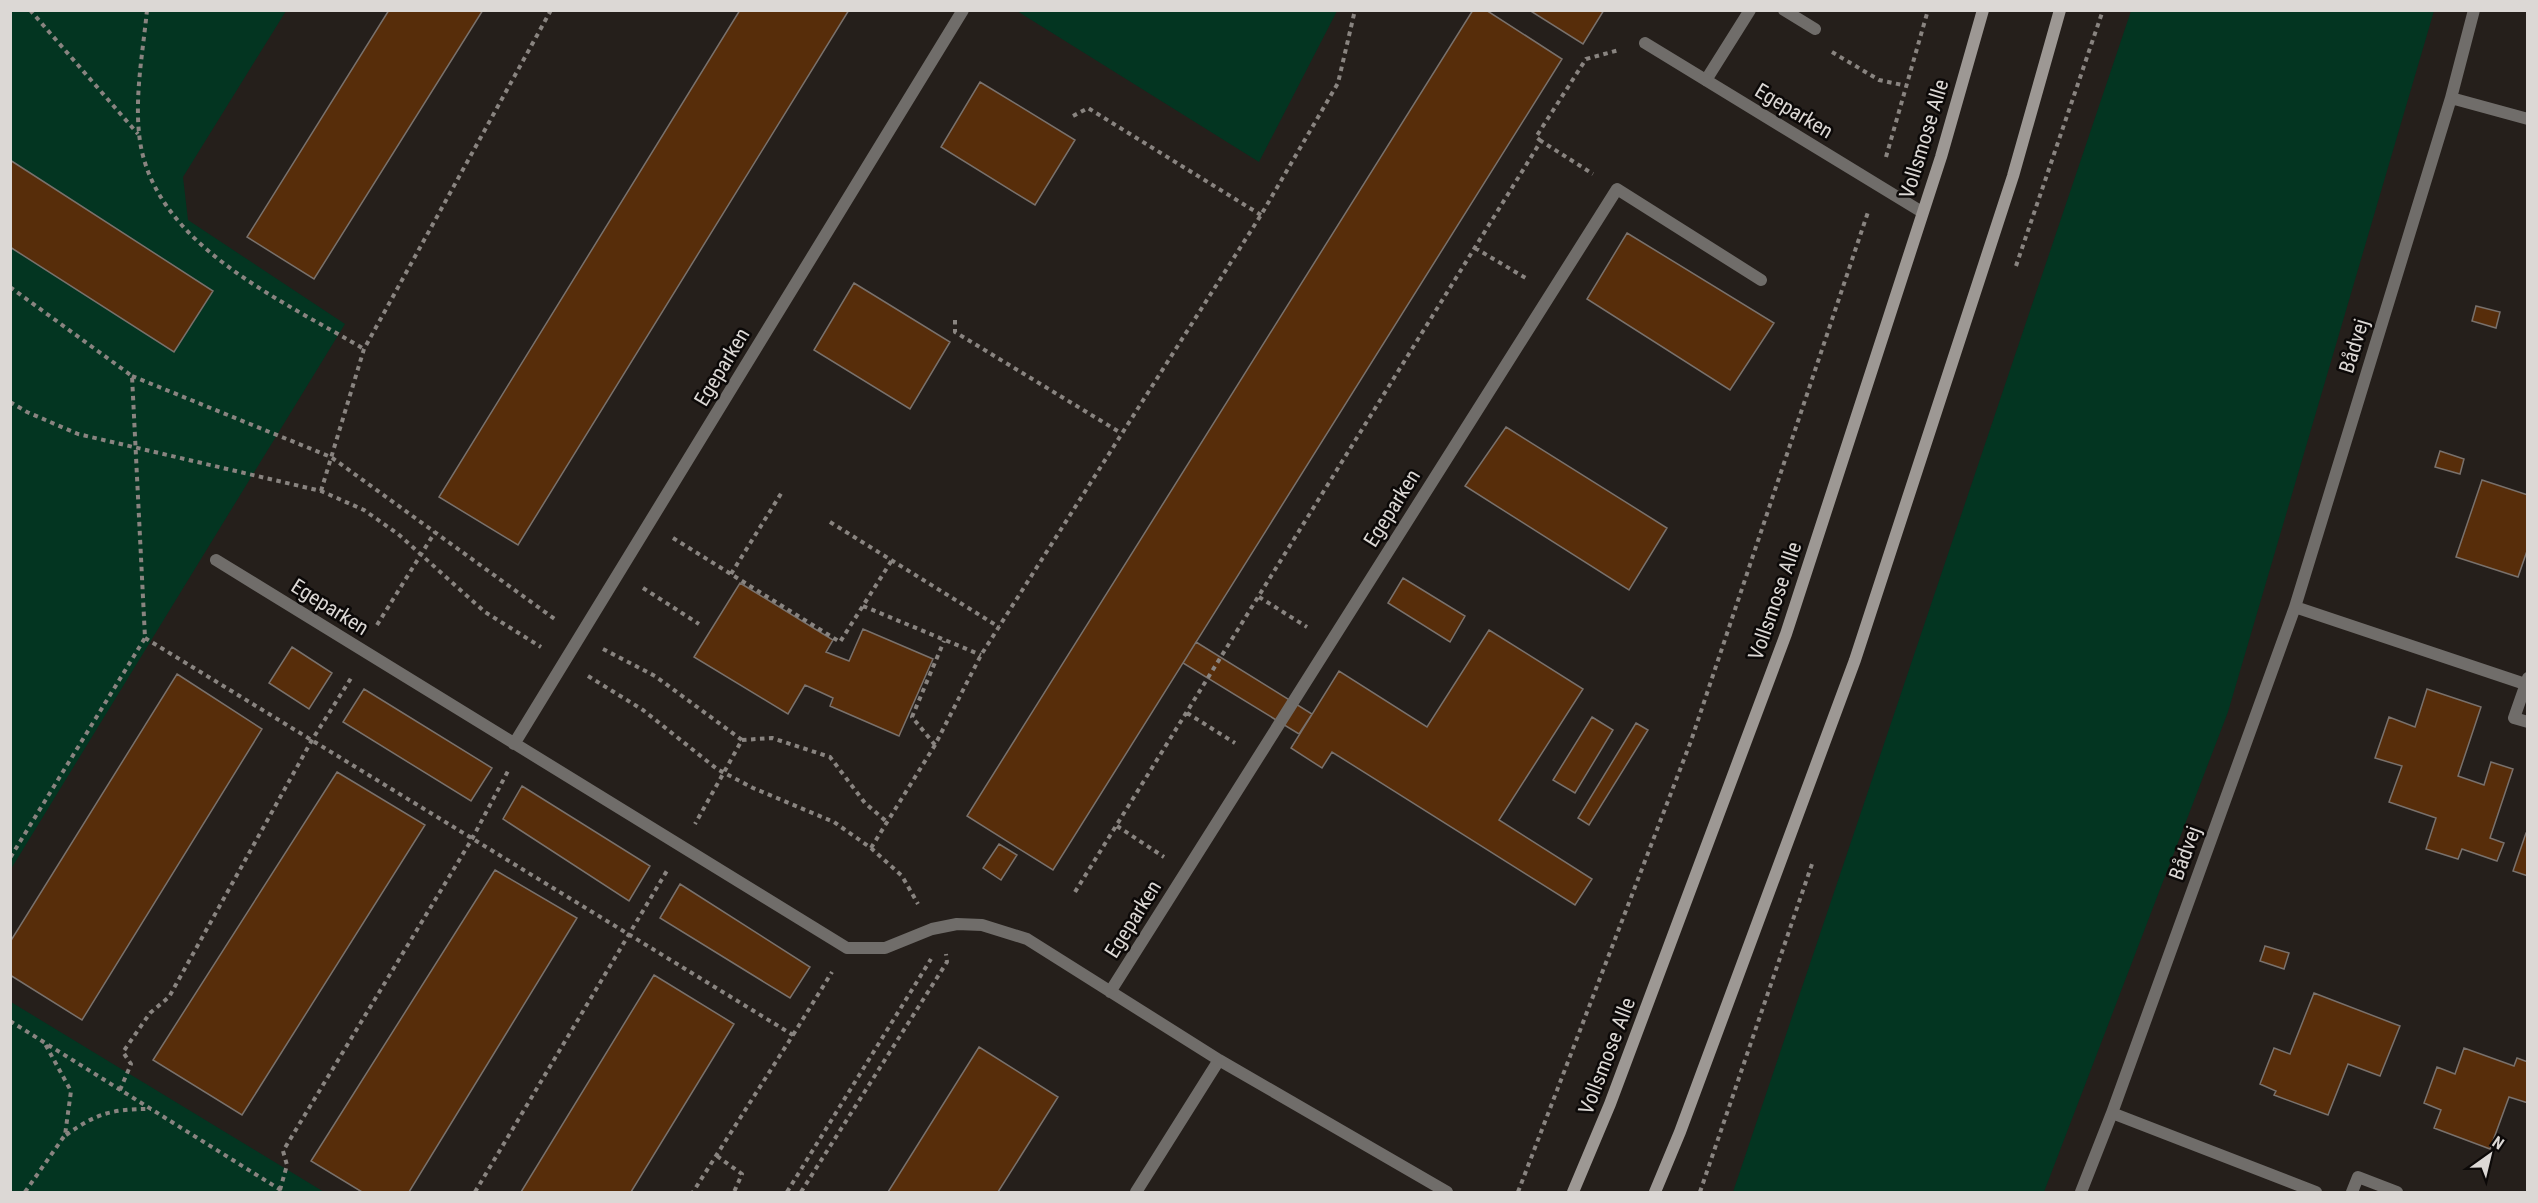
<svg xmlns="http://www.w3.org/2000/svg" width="2538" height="1203" font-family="'Roboto Condensed',sans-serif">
	<rect width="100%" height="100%" fill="#251f1b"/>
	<path fill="#033521" d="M11,11H286L183,177L188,220L345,324L11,869Z
		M1017,11H1337L1259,162Z
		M2131,11H2434L2228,712L2044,1192H1733Z
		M10,1002H11L324,1192H11Z"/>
	<path fill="#572d0a" stroke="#79716c" stroke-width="1.5" d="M389,10H483L314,279L247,237Z
		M740,10H849L518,545L439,497Z
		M1473,10H1486L1562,59L1053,870L967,816Z
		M1529,10H1604L1583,44Z
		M980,82L1075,140L1035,205L941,147Z
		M10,160L213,291L174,352L10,247Z
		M1627,233L1774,323L1730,390L1587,299Z
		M854,283L950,342L910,409L814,350Z
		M2476,306L2500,312L2496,328L2472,321Z
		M1506,427L1667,528L1629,590L1465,486Z
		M2440,451L2464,459L2460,474L2435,467Z
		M2482,480L2528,495V548L2518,577L2456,557Z
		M1403,578L1465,616L1450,642L1388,603Z
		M740,583L833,640L826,652L849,661L863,629L933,659L899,736L830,706L833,698L805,685L788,714L694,657Z
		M1489,630L1583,689L1499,820L1592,879L1575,905L1332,752L1322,768L1291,748L1339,671L1427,727Z
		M1196,642L1312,714L1299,734L1183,663Z
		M292,647L332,673L309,709L269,683Z
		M177,674L262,729L82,1020L10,975V942Z
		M364,689L492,768L471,801L343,722Z
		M2427,689L2481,707L2458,776L2484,785L2491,762L2513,769L2490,838L2504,843L2497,861L2462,849L2458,859L2426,849L2436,818L2389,802L2402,766L2375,758L2389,717L2415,727Z
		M1592,717L1613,730L1575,793L1553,780Z
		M1636,723L1648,730L1589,825L1578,818Z
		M337,772L425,825L242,1115L153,1060Z
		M522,786L650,866L629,901L503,819Z
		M2526,833H2528V876L2513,871Z
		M999,844L1017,855L1001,880L983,868Z
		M495,870L577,918L409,1192H362L311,1161Z
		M680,884L810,967L790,998L660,918Z
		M2265,946L2289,953L2284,969L2260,961Z
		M654,975L734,1024L631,1192H521Z
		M2314,993L2400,1026L2380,1076L2348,1064L2328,1115L2274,1095L2276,1091L2260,1084L2274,1048L2290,1054Z
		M979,1047L1058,1097L998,1192H888Z
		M2464,1048L2514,1066L2517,1058L2528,1062V1103L2509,1097L2490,1149L2434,1128L2441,1110L2424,1103L2437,1067L2455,1074Z"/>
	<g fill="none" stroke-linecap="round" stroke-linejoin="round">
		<path stroke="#898480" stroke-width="4" stroke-dasharray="4.5 4.5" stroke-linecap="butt" d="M30,10L138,134
			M147,10C143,51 135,93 139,133C149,243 282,300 364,349
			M1832,52L1879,80L1907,86
			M1073,116L1088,108L1261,215
			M1541,141L1536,137L1586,59L1619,50
			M1886,157L1928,10
			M1475,248L1529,280
			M2016,266L2103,10
			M10,287L132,376L145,638L10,858
			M955,320V332L1121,433
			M132,376L331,457L556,620
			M10,402L27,412L78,434L321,491L364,510L398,534L485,612L541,647
			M321,491L364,349L551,10
			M830,522L999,627
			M673,538L840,642L892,560
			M731,574L782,492
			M643,588L699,624
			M1259,597L1307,627
			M863,606L981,655
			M377,625L435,532
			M145,638L793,1035L693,1192
			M603,649L655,676L742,740L695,824
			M588,676L643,710L717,769L753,788L834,822L871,848L902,876L918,904
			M1187,713L1235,743
			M742,740L772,738L830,757L865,803L887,822
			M935,745L912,717L944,641
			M1117,826L1164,857
			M871,848L935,745L981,655L1261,215L1338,83L1355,10
			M1075,892L1541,141L1593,174
			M10,1021L284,1192
			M793,1035L832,972
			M120,1090L131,1064L123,1052L150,1013L169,997L312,740L353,675
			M66,1135C97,1113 112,1109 151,1109
			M717,1156L742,1174L734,1192
			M280,1190L287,1165L283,1151L472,839L508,771
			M25,1192L65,1135L71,1091L44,1042
			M475,1192L668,869
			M787,1192L931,959
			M801,1192L947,962L946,954
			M1518,1192L1691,741L1868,212
			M1700,1192L1812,864"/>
		<path stroke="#706d6a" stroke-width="12" d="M1706,80L1750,10"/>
		<path stroke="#706d6a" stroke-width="12" d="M1784,10L1815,29
			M1645,43L1922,212
			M2451,98L2528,119
			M216,560L847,948H885L932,929L957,924L982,925L1027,939L1219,1060L1447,1192
			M2295,607L2525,684
			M2528,678L2514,718L2528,722
			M514,744L963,10
			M1110,992L1617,189L1761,280
			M2112,1113L2316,1192
			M1136,1192L1219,1060
			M2081,1192L2112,1113L2295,607L2451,98L2474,10
			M2352,1192L2358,1177L2397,1192"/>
		<path stroke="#9d9894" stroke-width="12" d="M1573,1192L1610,1104L1786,634L1941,157L1983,10
			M1655,1192L1680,1132L1855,660L2013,176L2060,10"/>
	</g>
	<g text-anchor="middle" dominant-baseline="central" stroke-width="5" stroke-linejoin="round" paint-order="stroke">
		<g font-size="21" fill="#dcd8d5" stroke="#0c0908">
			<text transform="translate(1794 111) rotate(31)">Egeparken</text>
			<text transform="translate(1924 139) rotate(-73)">Vollsmose Alle</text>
			<text transform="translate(2354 346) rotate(-73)">Bådvej</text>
			<text transform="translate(722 367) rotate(-59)">Egeparken</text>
			<text transform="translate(1392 508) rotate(-58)">Egeparken</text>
			<text transform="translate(1775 601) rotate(-71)">Vollsmose Alle</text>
			<text transform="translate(330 607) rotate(32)">Egeparken</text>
			<text transform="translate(2185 853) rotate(-70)">Bådvej</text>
			<text transform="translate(1133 919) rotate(-58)">Egeparken</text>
			<text transform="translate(1607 1056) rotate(-69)">Vollsmose Alle</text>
		</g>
	</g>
	<rect width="2538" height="1203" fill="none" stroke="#dcd8d5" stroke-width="24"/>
	<g transform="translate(2490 1155) rotate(34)" stroke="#0c0908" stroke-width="4.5" paint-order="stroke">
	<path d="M0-4.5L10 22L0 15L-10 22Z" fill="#dcd8d5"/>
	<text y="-9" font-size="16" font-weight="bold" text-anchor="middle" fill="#dcd8d5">N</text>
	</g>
</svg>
